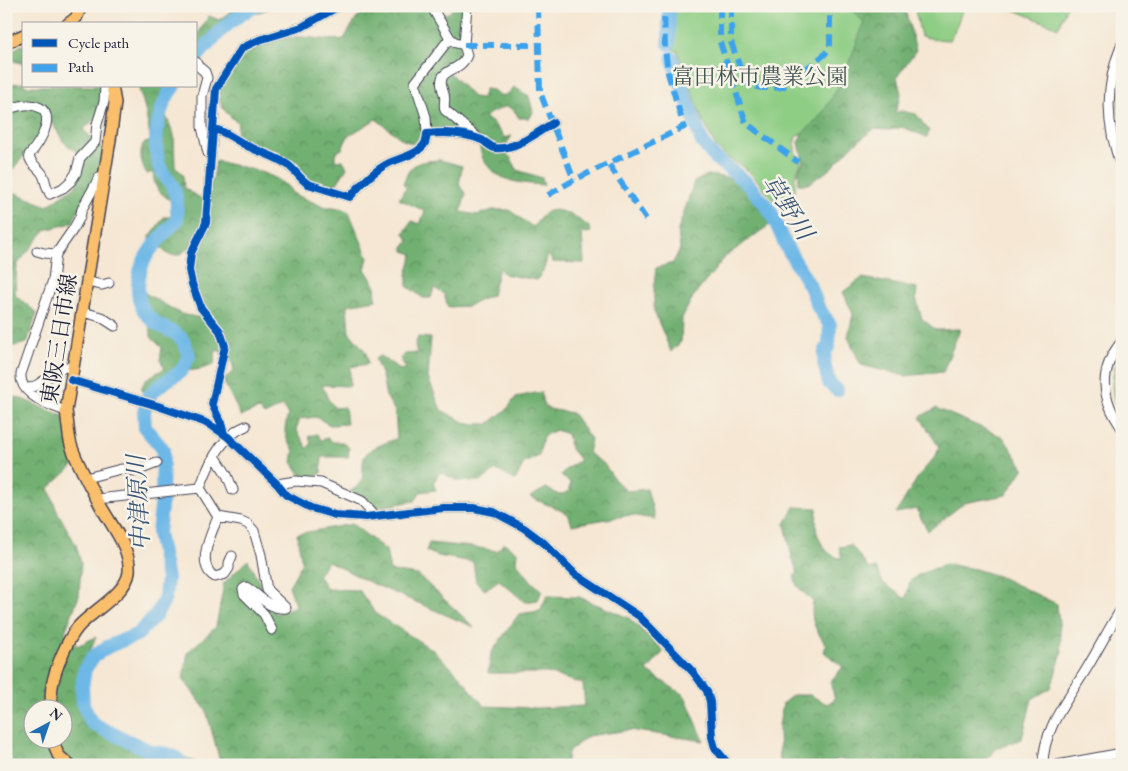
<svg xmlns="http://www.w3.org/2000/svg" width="1128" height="771" font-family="'EB Garamond','Noto Serif JP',serif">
	<defs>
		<pattern id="forest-crowns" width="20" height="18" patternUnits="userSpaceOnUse" patternTransform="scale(1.25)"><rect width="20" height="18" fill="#72b072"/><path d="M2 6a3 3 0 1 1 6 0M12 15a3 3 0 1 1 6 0" fill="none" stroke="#5d8f5f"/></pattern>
	</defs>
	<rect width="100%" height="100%" fill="#f7f3e8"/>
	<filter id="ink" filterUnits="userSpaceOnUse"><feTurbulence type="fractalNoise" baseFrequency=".02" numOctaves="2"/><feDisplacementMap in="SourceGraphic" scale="10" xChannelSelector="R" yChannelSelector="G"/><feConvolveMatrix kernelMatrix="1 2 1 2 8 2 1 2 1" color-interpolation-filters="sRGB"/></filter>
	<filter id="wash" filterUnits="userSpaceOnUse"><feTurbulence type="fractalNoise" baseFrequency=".0096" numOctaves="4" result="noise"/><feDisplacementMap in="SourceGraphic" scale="20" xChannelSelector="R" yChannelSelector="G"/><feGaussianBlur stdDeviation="1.12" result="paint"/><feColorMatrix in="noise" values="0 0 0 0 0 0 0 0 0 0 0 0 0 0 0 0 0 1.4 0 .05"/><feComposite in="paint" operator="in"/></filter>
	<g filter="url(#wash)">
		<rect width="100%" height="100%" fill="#f5e7d3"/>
		<path fill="url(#forest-crowns)" stroke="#4a6956" fill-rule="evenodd" d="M238,6H277C270,9 262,11 254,14C230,23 212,44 196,63V37L209,16L219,20Z
			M378,6H383L398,14L427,8L441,14L449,13L455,6H465L464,27L457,59L448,71L473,97L482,98L485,89L493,90L502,96L509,93L514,87L529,96L533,112L530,118H519L514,110L507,106L490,113L485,118L493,123L505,138L512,136L502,150L511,158L517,170L542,178L544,185C521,183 499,183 485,162C480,156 480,143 477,136L431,129L425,133L422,143L416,145L403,140L376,119L348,136L342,149L335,153V161L343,160L347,168L334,188L308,182L236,135L238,123C223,111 213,100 225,82C230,74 239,55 246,50C257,43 282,37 294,37C311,36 328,42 344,39C355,21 357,12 378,6Z
			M845,6H904L916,50L897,77L901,94L895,113L901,111L916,114L929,131L927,137L902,127L890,130L874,129L853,145L829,170L808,184H798L799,170L803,162L799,142Z
			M21,45L24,46V64L6,59V55Z
			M24,83V86H101L99,115L83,130L103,147L102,164L72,223L45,230L17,265L15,295L37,313L27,343L6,348V189L47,206L76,186L86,160L63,141L51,121L30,149L6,177V84Z
			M141,86H168L161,104L174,135L175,167L183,174L184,188L202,199L213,179L216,161C237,167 282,172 292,193L326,208H340L349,212L368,258L365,269L375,285L376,300L347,305L349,332L366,352L368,364L350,367V386L322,385L328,399L335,408L345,407L347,424L330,425L316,417L300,419L296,429L307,448L311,444L309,436L317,434L321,440L327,438L333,442H343L349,448L348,457H322L321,474L312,477L300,474L292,462L294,450C284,435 283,433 288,415L283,406L264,415L259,409L241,416L223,380L234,371C232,358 228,354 216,350L214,365L201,369L171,373L146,394L141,389L146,379L165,368L160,360L162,348L151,337V331L149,326L161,329L163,319L151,314L144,306L145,293L181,314L201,318L209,313C202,303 196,290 194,279C192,267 194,257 190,246L180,255H169L149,238L164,217H172L174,213L173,203C159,190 155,193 153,172L147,174C141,163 139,155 143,144L151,141C147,123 146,107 139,90Z
			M440,160L462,166L459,185L466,193L461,212L477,215L493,210H509L533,227C537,223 540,217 544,214C556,203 579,219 589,227L591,232L582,234L584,263L553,262L548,254L544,269L537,280L504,274L499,268L492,295L468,306L448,307L444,294L434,288L431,298H423L407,286V274L413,254L404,251V246L409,241L404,233L412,221L420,224L425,211L399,199L406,187L403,184C410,163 418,161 440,160Z
			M708,175C750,180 754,186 775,221L726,256L693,297L682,318L681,342L671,352L654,311V286L656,268L673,263L680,249L678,230L694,182Z
			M862,278L917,288L916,298L922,319L936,330L960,329L943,372L905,376L861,365L848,337L853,314L843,292Z
			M418,337L431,338L428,378L441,410L468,424H488L507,409L516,397L541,392L544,405L549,409L572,413L591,439L588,453L604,464L615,480L627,491L647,489L655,519L630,515L572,525L569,516L562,511L530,497L546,488L559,495L568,492L571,483L561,476L565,470L580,460L571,449L567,434L556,430L543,436L539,456L524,463L515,480L496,470L481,481H459L440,472L433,483L436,490L420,492L415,501L372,508L350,491C373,481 355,463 369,451C376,446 389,442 397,438L395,411L386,396L382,376L375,359L380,356L401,370L406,368L400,359L405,354L417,353L415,345Z
			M17,397L63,416L74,465L49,488L56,509L76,545L81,563L79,596L65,632L77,646L96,637L76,682L81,711L92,727L129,744L187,758L201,765H6V401ZM32,708H62V738H32Z
			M936,408L1003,437L1024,468L1006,495L964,503L928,531L916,509L896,513L920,474L936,456L939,447L920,417Z
			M794,507L817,508C817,516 815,526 817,533C821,545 829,558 842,558L839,547L851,545L869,569L876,568L883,583L906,599L910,581L918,575L946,564L975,569L998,576L1057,604L1062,652L1051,688L1032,699L1022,739L996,749L983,765H846L840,759L825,765H780L779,726L783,703L793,695H810L827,704L835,699L830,682L843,667L824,652L826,645C815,628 810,622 813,602L797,586L794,576L798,573L792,558L785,524Z
			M352,524L386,550L390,571L418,575L474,627L369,582L328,561L318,575L327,589L359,590L376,614L433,650L458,674L484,706L536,708L585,706L583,684L547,673H488L491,653L519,614L540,611L547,596L579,597L629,618L664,651L647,671L685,696L704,741L629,730L588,736L568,752L566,765H221L206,710L183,679L188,652L216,627L224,583L248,560L275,614L296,606L289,586L302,563L297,534Z
			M429,543L473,547L497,551L504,543L517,552L516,562L533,583L542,590L538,600L525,602L499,580L485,590L476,582L473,562L438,556L426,551Z"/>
		<path fill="#8ecd84" stroke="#587860" d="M671,6H847L864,22C854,52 835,101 814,123C808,129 801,133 795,138V151L801,163L795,177V193L782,208L774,201L757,180L744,167L729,159L716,147L702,119L677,50H673Z
			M914,6H965C959,16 956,31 949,40L933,39L921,36Z
			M1005,6H1067L1058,28Z
			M1122,70V142L1118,105Z
			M1122,351V417C1108,398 1110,371 1122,351Z"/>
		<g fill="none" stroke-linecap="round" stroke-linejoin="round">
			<path stroke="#6eb8e7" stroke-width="14" d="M669,6V44
				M196,58C213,38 231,18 255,6
				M672,58L702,142L714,157L747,183L765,204L771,212L786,246L811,288L818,307L830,325L829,345L825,352L824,363L829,383L837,390
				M174,86C158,106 152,141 159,165C161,172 168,179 172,185C178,196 177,208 177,220C157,242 138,256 138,289C138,301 143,312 152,320C169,335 182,327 189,356L181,371L158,387L148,397L144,412L145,428L163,449L162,499L158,533L167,579L165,598L156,615L138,634L107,647L94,656L85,669L82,687L83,704L91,722L103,729L152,752L167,754L176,758L184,765"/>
		</g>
	</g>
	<g filter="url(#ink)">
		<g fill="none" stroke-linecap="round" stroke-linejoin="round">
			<defs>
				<path id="minor" d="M431,6L450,38L456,43L464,45
					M467,6L464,45L467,55C459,76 433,65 444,94C446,99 443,105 445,110L479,139
					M1122,44C1104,86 1105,126 1122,168
					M196,62L198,66L205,72L207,78L202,96V127L208,153
					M6,109C14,108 23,104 30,105C62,108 40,143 29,155C30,165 39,167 43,175C46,181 45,186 50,194L63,188L71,181L76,173L80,158L95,142L97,124L104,102L105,86
					M214,129C228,132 239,143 252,148C265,154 277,157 288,165C296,171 300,179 308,184L350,197C361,184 373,171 389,163C399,158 413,156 421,148C426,144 426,140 427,134C444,132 465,133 482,140C486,142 490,147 495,148C516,150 536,133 553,123
					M427,134L426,117L415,83L450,38
					M37,251L44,253L56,254
					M88,282L102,285L109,283
					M83,312L101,317L115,326
					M1122,341C1098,370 1101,399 1122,428
					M71,380L158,406L204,422L215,428L228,437L277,484L286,495L311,508L335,515L366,517L443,508H474L494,512L524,528L544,543L575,574L639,616L693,672L707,691L710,702L712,737L715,748L729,765
					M27,389L37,385L64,367L73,368
					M66,411C50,406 19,395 21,374L53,280L56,254L74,228L80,217L82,209L99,178L104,177
					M224,434L221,423L212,404L225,346L220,331L201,308L192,284L189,270L191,253L206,223L216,89L242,48L259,40L302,27L339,6
					M215,456L227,475L233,490
					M86,478L121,469L136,471L157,463
					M277,484L296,481L321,483L362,501L376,516
					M200,488L218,517L241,521L248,524L254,531L261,555L267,590L286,608C268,610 259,594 246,587L243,589L244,594L264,614L272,630
					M200,488C208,465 222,435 246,426
					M97,499L200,488
					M218,517C211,534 195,565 215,577L225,574L229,568V563L232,556
					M1043,765C1043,728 1069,698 1087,668C1099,648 1109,628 1122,608
					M1057,765L1122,753"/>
				<path id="major" d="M68,24L76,18L81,6
					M6,43L24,35
					M52,708C51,701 51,693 52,686C55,669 67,640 78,627C92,611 127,593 129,572C131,550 114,529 103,510C93,492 77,464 71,445C68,435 68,422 66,411L110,140L115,103L112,86
					M52,738L58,755L69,765"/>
			</defs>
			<use href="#minor" stroke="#424052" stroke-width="11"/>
			<use href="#major" stroke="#424052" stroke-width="14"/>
			<use href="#minor" stroke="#fff" stroke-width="9"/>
			<use href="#major" stroke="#f9bf6d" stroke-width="11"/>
			<path stroke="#3ea2ec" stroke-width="6" stroke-dasharray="12 6" stroke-linecap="butt" d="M538,6L540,92L574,180
				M720,6V42L746,123L798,162
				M731,6V42L744,79C751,91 771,88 783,87L824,55L830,47V6
				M464,45H539
				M609,165L646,219
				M548,195L574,180L684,127L668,73L665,48L664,6"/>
			<defs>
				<path id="cycleway" d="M214,129C228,132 239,143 252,148C265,154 277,157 288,165C296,171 300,179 308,184L350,197C361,184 373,171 389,163C399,158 413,156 421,148C426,144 426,140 427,134C444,132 465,133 482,140C486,142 490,147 495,148C516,150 536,133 553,123
					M71,380L158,406L204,422L215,428L228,437L277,484L286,495L311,508L335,515L366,517L443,508H474L494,512L524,528L544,543L575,574L639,616L693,672L707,691L710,702L712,737L715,748L729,765
					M224,434L221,423L212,404L225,346L220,331L201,308L192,284L189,270L191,253L206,223L216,89L242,48L259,40L302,27L339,6"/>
			</defs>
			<use href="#cycleway" stroke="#f7f3e8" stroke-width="11"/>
			<use href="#cycleway" stroke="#0057b8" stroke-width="8"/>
		</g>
	</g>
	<g text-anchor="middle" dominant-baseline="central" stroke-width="5" stroke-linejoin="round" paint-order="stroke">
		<g font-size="22" fill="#425551" stroke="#f7f3e8">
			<text x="760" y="76">富田林市農業公園</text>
		</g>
		<g font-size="22" fill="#22223b" stroke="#f7f3e8">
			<text transform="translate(59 339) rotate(-81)">東阪三日市線</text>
		</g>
		<g font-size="24" font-style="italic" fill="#3d5677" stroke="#f7f3e8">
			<text transform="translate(788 207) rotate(57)">草野川</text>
			<text transform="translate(138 503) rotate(-93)">中津原川</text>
		</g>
	</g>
	<rect width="1128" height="771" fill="none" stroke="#f7f3e8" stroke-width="25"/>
	<rect x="22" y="22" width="175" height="65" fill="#f7f3e8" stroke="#a29fa3"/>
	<rect x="32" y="39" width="25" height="8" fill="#0057b8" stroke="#a29fa3"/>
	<text x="68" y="48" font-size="15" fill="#22223b">Cycle path</text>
	<rect x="32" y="64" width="25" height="8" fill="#3ea2ec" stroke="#a29fa3"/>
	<text x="68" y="72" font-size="15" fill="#22223b">Path</text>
	<g transform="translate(48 724) rotate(40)"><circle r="24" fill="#f7f3e8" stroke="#a29fa3"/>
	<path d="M0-4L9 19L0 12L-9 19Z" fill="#1f6fb2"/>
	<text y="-8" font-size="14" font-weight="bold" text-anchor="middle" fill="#22223b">N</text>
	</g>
</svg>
